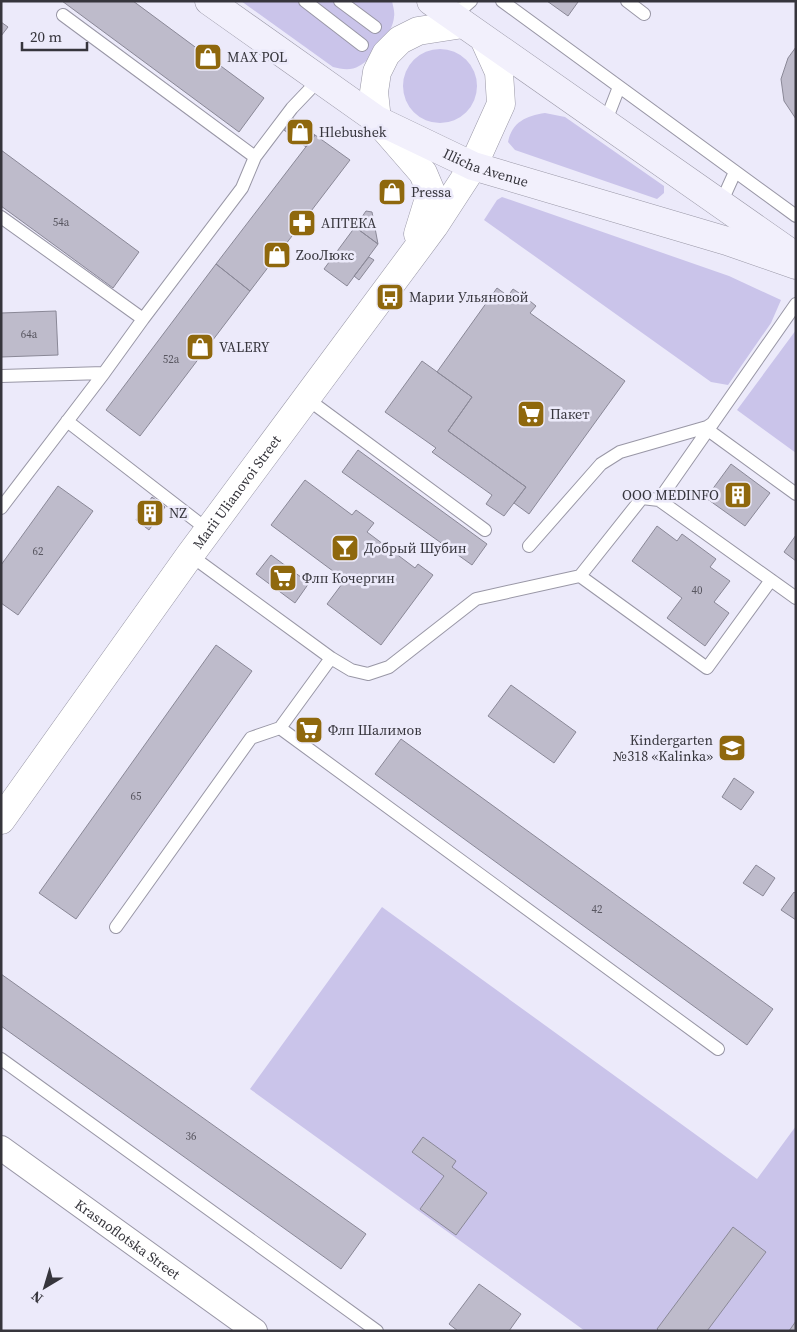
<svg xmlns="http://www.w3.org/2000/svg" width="797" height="1332" font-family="'Source Serif 4',serif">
	<rect width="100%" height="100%" fill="#eceafa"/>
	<path fill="#cac4ea" d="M241,1H392C393,6 395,12 394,17C393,32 373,59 359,66C351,71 341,69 333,67Z
		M403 86a37 37 0 1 1 74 0a37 37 0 1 1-74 0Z
		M545,113L565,117L664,186V193L657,199L515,150L508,142C512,122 526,116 545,113Z
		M502,197L729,276L781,300L771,323L728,385L711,382L484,220L497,200Z
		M796,330V453L737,410Z
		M382,907L757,1179L796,1126V1331H585L250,1089Z"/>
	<path fill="#bebbcb" stroke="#8a8897" d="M62,1H133L264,98L239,132Z
		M547,1H576L578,2L568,16Z
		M1,22L8,27L1,36Z
		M796,47V119L784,101L781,79L788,58Z
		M293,118L315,135L306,147L284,130Z
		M315,135L350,160L250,291L216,264Z
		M1,150L139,252L113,288L1,206Z
		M388,189L396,195L392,202L383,195Z
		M366,211L372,212L378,244L355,227Z
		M355,227L378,244L347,286L324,269Z
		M369,257L374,260L359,280L354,276Z
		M216,264L250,291L140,436L106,410Z
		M497,288L508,296L513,289L525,297L536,306L530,313L625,381L529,514L514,503L526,487L448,431L472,397L437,372Z
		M56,311L58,355L1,357V313Z
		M422,361L472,397L448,431L526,487L504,516L486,504L492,495L432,452L436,448L385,412Z
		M358,450L487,544L472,565L342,472Z
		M731,464L770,493L745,526L706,498Z
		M305,480L352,515L356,510L374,523L367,532L415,568L418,564L433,575L381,645L327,604L345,580L271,525Z
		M58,486L93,511L18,615L1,603V565Z
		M152,497L165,507L149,530L136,520Z
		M657,526L677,541L682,534L716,559L710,567L730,581L714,602L729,613L705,646L667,618L682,598L632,561Z
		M796,535V561L784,552Z
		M271,555L309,583L295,603L256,574Z
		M216,645L252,671L76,919L39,893Z
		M511,685L576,732L554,763L488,716Z
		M401,739L773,1009L747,1045L375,774Z
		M734,778L754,792L741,810L722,797Z
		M756,865L775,878L763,896L743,883Z
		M794,892L796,894V920L781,910Z
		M1,974L366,1234L341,1269L1,1026Z
		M423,1137L456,1161L452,1167L487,1193L456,1235L420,1209L444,1176L412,1152Z
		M733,1227L766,1252L707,1331H659L657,1329Z
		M479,1284L521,1314L509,1331H458L449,1324Z
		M796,1321V1331H789Z"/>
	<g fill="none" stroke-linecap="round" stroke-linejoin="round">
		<defs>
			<path id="service" d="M305,1L362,45
				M340,1L375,27
				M502,1L796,216
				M627,1L644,14
				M449,9L463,8L471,1
				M63,15L255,157
				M605,123L619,87
				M721,203L735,172
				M1,217L143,319L242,188L255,157L292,108L313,86L325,85
				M1,376L104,373L143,319
				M306,398L485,530
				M67,421L208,530
				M708,430L796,494
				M659,500L796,304
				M1,508L104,373
				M529,546L601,464L620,452L707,427L713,423
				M190,555L331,658L280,728L718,1049
				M580,576L707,668L771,580
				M331,658L351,670L368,674L389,667L476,599L580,576L642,498L659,500L796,598
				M116,927L251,738L280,728
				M1,1059L377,1331"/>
			<g id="minor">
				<path id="s1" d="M1,1148L255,1331"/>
			</g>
			<g id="tertiary">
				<path d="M418,234L431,192L423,173L377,120L374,92L377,72L386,54L400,40L418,31L463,24"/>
				<path id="s2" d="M1,820L190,555L434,226L473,166L501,104L499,72L485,41"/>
			</g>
			<g id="secondary">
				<path id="s3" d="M209,1L377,120L473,166L727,241L796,265"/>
				<path d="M431,1L795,256"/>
			</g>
		</defs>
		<use href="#service" stroke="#9997a6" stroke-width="14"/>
		<use href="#minor" stroke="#9997a6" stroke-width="26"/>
		<use href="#tertiary" stroke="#9997a6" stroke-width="29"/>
		<use href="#secondary" stroke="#9997a6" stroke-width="29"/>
		<use href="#service" stroke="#fff" stroke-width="12"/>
		<use href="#minor" stroke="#fff" stroke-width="24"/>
		<use href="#tertiary" stroke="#fff" stroke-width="28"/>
		<use href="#secondary" stroke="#f2f0fc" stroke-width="28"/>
	</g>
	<defs>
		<symbol id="shop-square" viewBox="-11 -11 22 22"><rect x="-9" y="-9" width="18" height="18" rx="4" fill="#8f680d" stroke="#eceafa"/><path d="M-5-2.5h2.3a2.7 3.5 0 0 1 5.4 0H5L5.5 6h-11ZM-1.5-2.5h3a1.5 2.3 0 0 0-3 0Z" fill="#fff"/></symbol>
		<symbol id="pharmacy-square" viewBox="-11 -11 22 22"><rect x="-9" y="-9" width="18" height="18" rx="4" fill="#8f680d" stroke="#eceafa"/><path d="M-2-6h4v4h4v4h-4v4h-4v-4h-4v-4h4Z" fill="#fff"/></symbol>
		<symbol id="bus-square" viewBox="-11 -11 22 22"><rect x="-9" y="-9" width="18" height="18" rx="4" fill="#8f680d" stroke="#eceafa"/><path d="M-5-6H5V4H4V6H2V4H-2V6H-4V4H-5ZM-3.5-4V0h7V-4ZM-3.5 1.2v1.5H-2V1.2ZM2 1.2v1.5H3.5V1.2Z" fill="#fff"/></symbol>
		<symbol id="supermarket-square" viewBox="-11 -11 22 22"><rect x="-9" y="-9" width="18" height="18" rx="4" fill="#8f680d" stroke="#eceafa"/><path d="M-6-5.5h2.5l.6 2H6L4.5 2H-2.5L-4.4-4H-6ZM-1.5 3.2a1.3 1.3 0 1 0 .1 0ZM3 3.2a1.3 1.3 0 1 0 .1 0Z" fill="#fff"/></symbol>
		<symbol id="building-square" viewBox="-11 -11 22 22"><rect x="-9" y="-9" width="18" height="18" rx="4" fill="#8f680d" stroke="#eceafa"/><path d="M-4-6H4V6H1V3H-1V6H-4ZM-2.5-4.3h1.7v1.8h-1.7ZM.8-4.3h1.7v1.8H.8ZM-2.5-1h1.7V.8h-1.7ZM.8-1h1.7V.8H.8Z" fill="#fff"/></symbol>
		<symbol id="bar-square" viewBox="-11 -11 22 22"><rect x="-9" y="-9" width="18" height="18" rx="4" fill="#8f680d" stroke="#eceafa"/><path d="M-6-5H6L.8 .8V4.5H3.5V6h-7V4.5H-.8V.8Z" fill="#fff"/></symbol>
		<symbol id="school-square" viewBox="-11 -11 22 22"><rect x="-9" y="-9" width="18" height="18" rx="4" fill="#8f680d" stroke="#eceafa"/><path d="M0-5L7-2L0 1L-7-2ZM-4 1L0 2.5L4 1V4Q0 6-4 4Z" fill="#fff"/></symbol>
	</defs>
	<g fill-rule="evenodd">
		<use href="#shop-square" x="192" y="41" width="32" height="32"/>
		<use href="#shop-square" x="284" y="116" width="32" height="32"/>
		<use href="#shop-square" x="376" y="176" width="32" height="32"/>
		<use href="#pharmacy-square" x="286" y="207" width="32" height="32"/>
		<use href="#shop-square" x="261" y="239" width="32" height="32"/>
		<use href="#bus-square" x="374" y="281" width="32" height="32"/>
		<use href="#shop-square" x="184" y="331" width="32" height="32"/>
		<use href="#supermarket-square" x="515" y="398" width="32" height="32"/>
		<use href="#building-square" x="722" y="479" width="32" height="32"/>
		<use href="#building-square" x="134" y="497" width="32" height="32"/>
		<use href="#bar-square" x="329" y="532" width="32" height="32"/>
		<use href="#supermarket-square" x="267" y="562" width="32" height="32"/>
		<use href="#supermarket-square" x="293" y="714" width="32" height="32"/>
		<use href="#school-square" x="716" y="732" width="32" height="32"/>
	</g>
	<g text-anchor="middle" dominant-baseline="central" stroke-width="5" stroke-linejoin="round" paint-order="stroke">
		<g font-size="11" fill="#585660">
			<text x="61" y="222">54а</text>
			<text x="29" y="334">64а</text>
			<text x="171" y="359">52а</text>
			<text x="38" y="551">62</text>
			<text x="697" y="590">40</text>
			<text x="136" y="796">65</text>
			<text x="597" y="909">42</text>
			<text x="191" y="1136">36</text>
		</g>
		<g font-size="14" fill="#36353c" stroke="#eceafa" text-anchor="start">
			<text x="227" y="57">MAX POL</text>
			<text x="319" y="132">Hlebushek</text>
			<text x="411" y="192">Pressa</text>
			<text x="321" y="223">АПТЕКА</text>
			<text x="296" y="255">ZooЛюкс</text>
			<text x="409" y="297">Марии Ульяновой</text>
			<text x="219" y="347">VALERY</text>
			<text x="550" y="414">Пакет</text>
			<text x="719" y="495" text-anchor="end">OOO MEDINFO</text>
			<text x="169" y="513">NZ</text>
			<text x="364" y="548">Добрый Шубин</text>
			<text x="302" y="578">Флп Кочергин</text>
			<text x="328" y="730">Флп Шалимов</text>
			<text x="713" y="740" text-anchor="end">Kindergarten<tspan x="713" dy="16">№318 «Kalinka»</tspan></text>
		</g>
		<g font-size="14" fill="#36353c" stroke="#eceafa">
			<text stroke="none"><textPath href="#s3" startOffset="325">Illicha Avenue</textPath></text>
			<text stroke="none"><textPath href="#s2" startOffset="404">Marii Ulianovoi Street</textPath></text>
			<text stroke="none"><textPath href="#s1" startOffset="156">Krasnoflotska Street</textPath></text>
		</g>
	</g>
	<rect width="797" height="1332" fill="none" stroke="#36353c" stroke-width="5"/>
	<g transform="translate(45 1287) rotate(218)" stroke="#eceafa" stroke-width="4" paint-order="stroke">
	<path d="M0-4L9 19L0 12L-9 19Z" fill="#36353c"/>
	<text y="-8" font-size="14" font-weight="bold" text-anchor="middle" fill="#36353c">N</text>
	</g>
	<path d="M22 42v8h65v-8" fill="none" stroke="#36353c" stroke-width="2.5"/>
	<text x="30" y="42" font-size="15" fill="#36353c" stroke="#eceafa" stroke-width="4" paint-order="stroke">20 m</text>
</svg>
